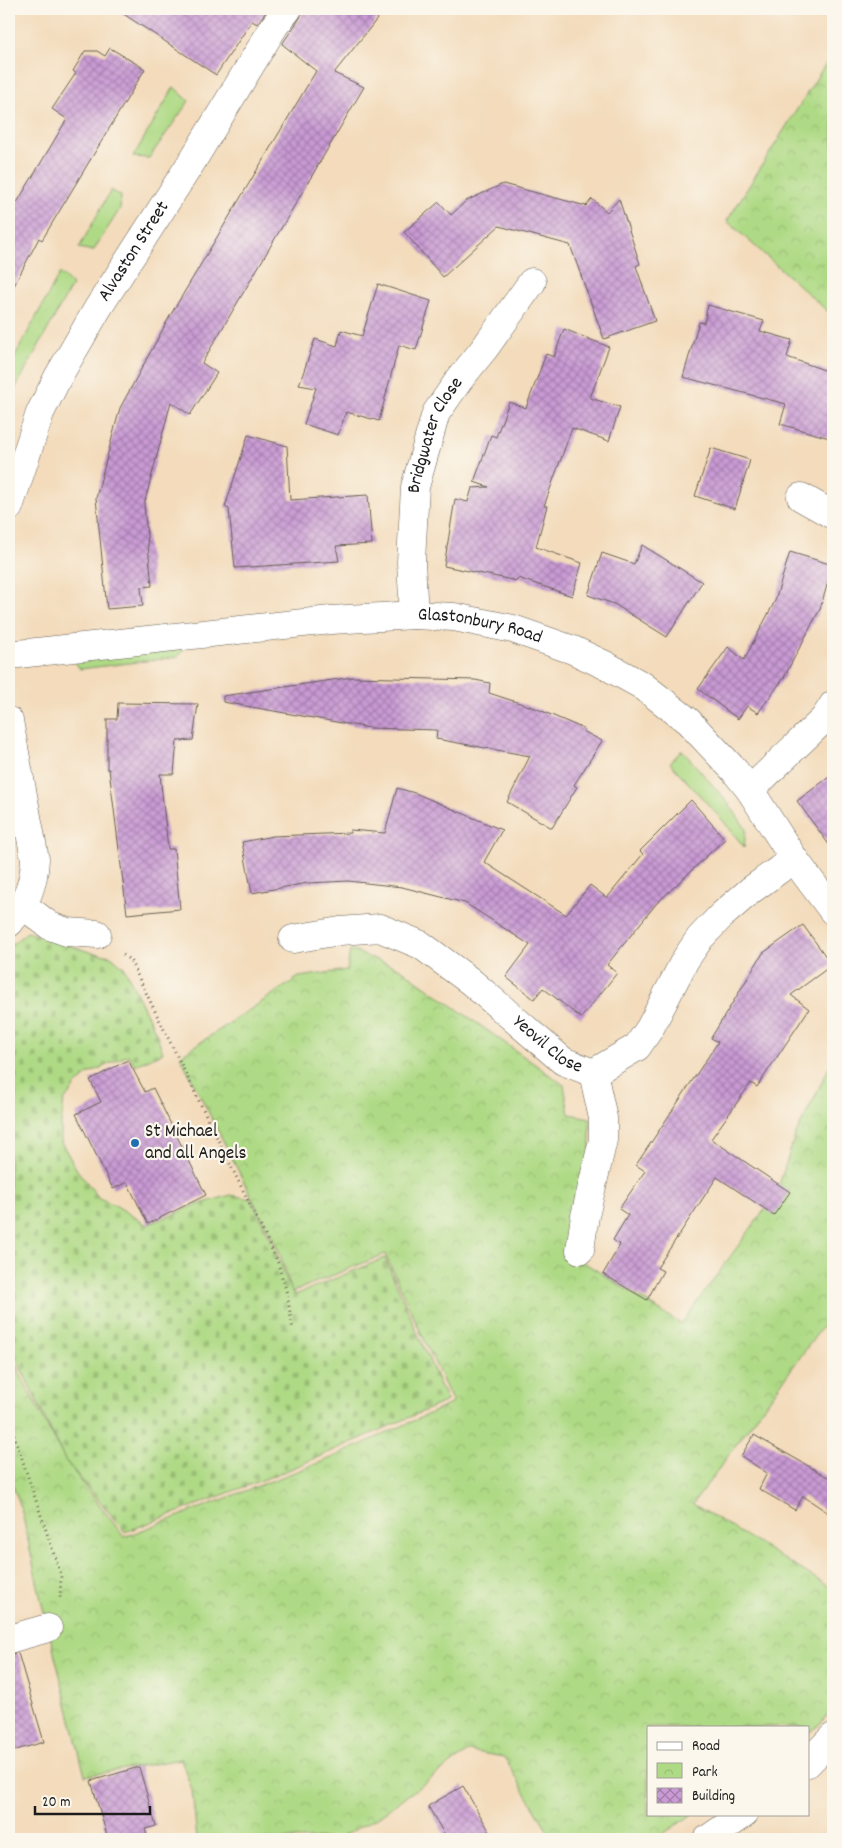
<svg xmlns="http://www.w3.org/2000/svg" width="842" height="1848" font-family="Dekko,sans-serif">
	<defs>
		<pattern id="cemetery-stones" width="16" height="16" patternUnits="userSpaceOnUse" patternTransform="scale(1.25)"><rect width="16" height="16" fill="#afda85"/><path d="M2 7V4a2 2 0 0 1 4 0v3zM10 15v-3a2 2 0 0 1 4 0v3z" fill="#96ba72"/></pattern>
		<pattern id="park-crowns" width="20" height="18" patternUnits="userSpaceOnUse" patternTransform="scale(1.25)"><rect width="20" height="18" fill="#afda85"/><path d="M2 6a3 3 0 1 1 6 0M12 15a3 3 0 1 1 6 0" fill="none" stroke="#96ba72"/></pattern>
		<pattern id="building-cross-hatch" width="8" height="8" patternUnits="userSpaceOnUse" patternTransform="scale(1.25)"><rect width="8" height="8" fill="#c99ad4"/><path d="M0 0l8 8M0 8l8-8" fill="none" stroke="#a27dab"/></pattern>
	</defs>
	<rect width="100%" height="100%" fill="#fbf7ec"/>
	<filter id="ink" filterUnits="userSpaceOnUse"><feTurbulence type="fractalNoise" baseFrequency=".02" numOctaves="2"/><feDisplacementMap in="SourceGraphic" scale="10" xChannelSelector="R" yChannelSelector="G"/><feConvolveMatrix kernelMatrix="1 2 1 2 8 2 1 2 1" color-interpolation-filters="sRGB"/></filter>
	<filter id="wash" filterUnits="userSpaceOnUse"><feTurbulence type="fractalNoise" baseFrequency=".0096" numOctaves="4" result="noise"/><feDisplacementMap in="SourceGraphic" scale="20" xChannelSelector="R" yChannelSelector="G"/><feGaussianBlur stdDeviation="1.12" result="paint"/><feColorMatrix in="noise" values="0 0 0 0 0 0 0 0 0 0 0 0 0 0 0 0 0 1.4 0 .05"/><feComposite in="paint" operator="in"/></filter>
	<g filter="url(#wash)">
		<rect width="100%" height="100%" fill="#f3dbbb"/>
		<path fill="#afda85" stroke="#667b50" d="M174,87L189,101L149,158L133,157Z
			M111,190L121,196L120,209L93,251L79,248Z
			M60,273L72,285L14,391L9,395V367Z
			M185,648L178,657L80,669L74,661Z
			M682,750L729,804L746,829L744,847L724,822L670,763Z"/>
		<path fill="url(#cemetery-stones)" stroke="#667b50" d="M27,932L90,952L111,956L124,967L157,1035L163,1053L135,1065L128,1055L88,1074L76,1085L64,1101L61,1124V1142L77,1170L99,1198L115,1205L147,1225L196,1205L231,1195L251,1199L274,1246L287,1281L295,1295L385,1258L447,1401L286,1471L125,1532L65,1460L9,1343V947Z"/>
		<path fill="url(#park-crowns)" stroke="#667b50" d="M833,52V316L727,221Z
			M350,950L401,969L564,1085L569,1114L590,1118V1151L573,1202L566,1251L681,1324L776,1194L795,1136L833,1060V1312L693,1504L833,1589V1707L822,1722L808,1734V1727H648V1814H693L655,1839H553L504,1757L469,1751L375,1819L337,1839H197L192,1790L181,1759L85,1776L41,1600L21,1508L9,1475V1353L65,1460L124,1537L329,1459L453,1403L385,1254L292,1292L279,1251L180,1056L299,977L347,970Z"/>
		<g id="blocks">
			<path fill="url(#building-cross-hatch)" d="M116,9H268L257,24L252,21L216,75Z
				M303,9H385L334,73L364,87L202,363L217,373L190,415L171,402L144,505L152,586L141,587L143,606L107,609L96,498L120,408L170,316L316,71L282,44L300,18Z
				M110,48L145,69L42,240L39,238L9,295V216L67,119L52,109L76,73L73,71L85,51H97L105,56Z
				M503,184L586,206L592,199L607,212L619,199L640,264L636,266L655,321L604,339L570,245L499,226L443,277L404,232L439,202L451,215L466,201Z
				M378,284L431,301L416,350L399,345L379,421L346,412L338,435L304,424L316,388L299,385L315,339L337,346L341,330L362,336Z
				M708,305L764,321L760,331L792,340L787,357L833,373V439L780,424L786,404L683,377L699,322L704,323Z
				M564,329L609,347L590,398L620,407L609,441L572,428L544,506H547L536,547L582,563L572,596L518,578L517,581L444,566L455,499L468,502L472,488L489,487L474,482L491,435L496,437L509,402L526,408L546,354L554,357Z
				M248,435L287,446L290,500L368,495L372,544L336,546L339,561L235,568L229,509L225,507Z
				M711,448L750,460L735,509L695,496Z
				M642,545L702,582L667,637L614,604L588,595L602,553L634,564Z
				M790,552L833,565L820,609L783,679L758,713L747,706L738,719L698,689L728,647L744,660L775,601Z
				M353,677L475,680L490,683L489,693L535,708L584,729L583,731L602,741L574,785L577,787L552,828L507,802L530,756L436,739L437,730L370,728L223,702V696Z
				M118,703L198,704L193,740L177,741L174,774H160L168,849H174L180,909L127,914L109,769H107V719H117Z
				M833,774V850L797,801Z
				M397,788L415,793L502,830L484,862L566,915L590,885L607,898L643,854L640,851L691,800L725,839L656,904L607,965L617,973L581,1018L543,988L534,999L506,977L530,945L465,903L402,887L348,881L308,883L252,893L242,842L273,836L350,833V830L385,833Z
				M803,925L832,965L791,995L809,1009L757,1087L751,1083L711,1139L790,1192L774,1215L717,1177L657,1268L663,1271L647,1300L603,1274L620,1245L613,1240L628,1215L619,1209L645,1171L636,1165L718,1042L711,1038L763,953Z
				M128,1060L145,1092L153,1088L206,1195L148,1224L127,1182L113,1189L76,1114L101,1102L90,1080Z
				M754,1435L833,1480V1516L803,1496L795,1510L759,1489L767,1473L741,1456Z
				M18,1653L44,1742L9,1752V1654Z
				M139,1767L156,1826L145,1829L148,1839H108L91,1781Z
				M463,1786L494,1839H447L428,1806Z"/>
		</g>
	</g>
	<g filter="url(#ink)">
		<use href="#blocks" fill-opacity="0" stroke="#675f54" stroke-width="1"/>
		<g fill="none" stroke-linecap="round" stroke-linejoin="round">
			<defs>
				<g id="minor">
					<path d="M801,497L833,515"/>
					<path id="s1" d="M9,507L40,413L58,377L98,308L191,163L275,25L288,9"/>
					<path id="s2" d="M414,615L411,562L415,487L436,413L459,380L484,349L532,282"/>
					<path id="s3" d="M9,655L331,620L414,615L454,617L513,629L573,650L605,665L643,686L688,721L734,770L750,790L794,859L833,911"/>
					<path d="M9,721L35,859C34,885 26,904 9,923"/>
					<path d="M750,790L824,719L833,705"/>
					<path d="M24,906L50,926L67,932L97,934"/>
					<path id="s4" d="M293,939L340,931L380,928L421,945L470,981L563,1061L593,1073L637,1047L650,1028L685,960L700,938L722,915L751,890L794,859"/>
					<path d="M580,1250L585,1216L603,1140V1118L593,1073"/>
					<path d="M9,1639L48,1628"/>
					<path d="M808,1763L833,1737"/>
					<path d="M708,1839L744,1814"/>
				</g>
			</defs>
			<use href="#minor" stroke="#675f54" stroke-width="29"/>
			<path stroke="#675f54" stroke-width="3" stroke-dasharray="1 4" stroke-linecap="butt" d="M123,955L130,960L277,1260L287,1294L293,1330
				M9,1420L61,1575L60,1598"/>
			<use href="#minor" stroke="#fff" stroke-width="28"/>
		</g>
	</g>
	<circle fill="#1f6fb2" stroke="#fbf7ec" stroke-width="2" cx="135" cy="1143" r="5"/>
	<g text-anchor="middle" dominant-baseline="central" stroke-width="4.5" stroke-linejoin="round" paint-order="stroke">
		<g font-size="19" fill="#1c1c1c" stroke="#fbf7ec">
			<text stroke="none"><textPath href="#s1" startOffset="286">Alvaston Street</textPath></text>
			<text stroke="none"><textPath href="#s2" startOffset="184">Bridgwater Close</textPath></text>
			<text stroke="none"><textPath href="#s3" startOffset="474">Glastonbury Road</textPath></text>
			<text stroke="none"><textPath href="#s4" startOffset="294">Yeovil Close</textPath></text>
		</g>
		<g font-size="19" fill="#1c1c1c" stroke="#fbf7ec" text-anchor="start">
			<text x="145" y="1132">St Michael<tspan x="145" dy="22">and all Angels</tspan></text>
		</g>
	</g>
	<rect width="842" height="1848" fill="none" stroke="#fbf7ec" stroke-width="30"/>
	<rect x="647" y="1726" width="162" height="90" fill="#fbf7ec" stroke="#a29f99"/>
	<rect x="657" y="1742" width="25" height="8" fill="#ffffff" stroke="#a29f99"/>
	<text x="692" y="1750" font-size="15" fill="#1c1c1c">Road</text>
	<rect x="657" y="1763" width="25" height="15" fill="url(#park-crowns)" stroke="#a29f99"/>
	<text x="692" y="1776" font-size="15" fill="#1c1c1c">Park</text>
	<rect x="657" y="1788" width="25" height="15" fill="url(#building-cross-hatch)" stroke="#a29f99"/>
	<text x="692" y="1800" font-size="15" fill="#1c1c1c">Building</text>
	<path d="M35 1806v8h115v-8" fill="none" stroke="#1c1c1c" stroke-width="2.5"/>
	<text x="42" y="1806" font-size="15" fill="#1c1c1c" stroke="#fbf7ec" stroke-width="4" paint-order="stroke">20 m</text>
</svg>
